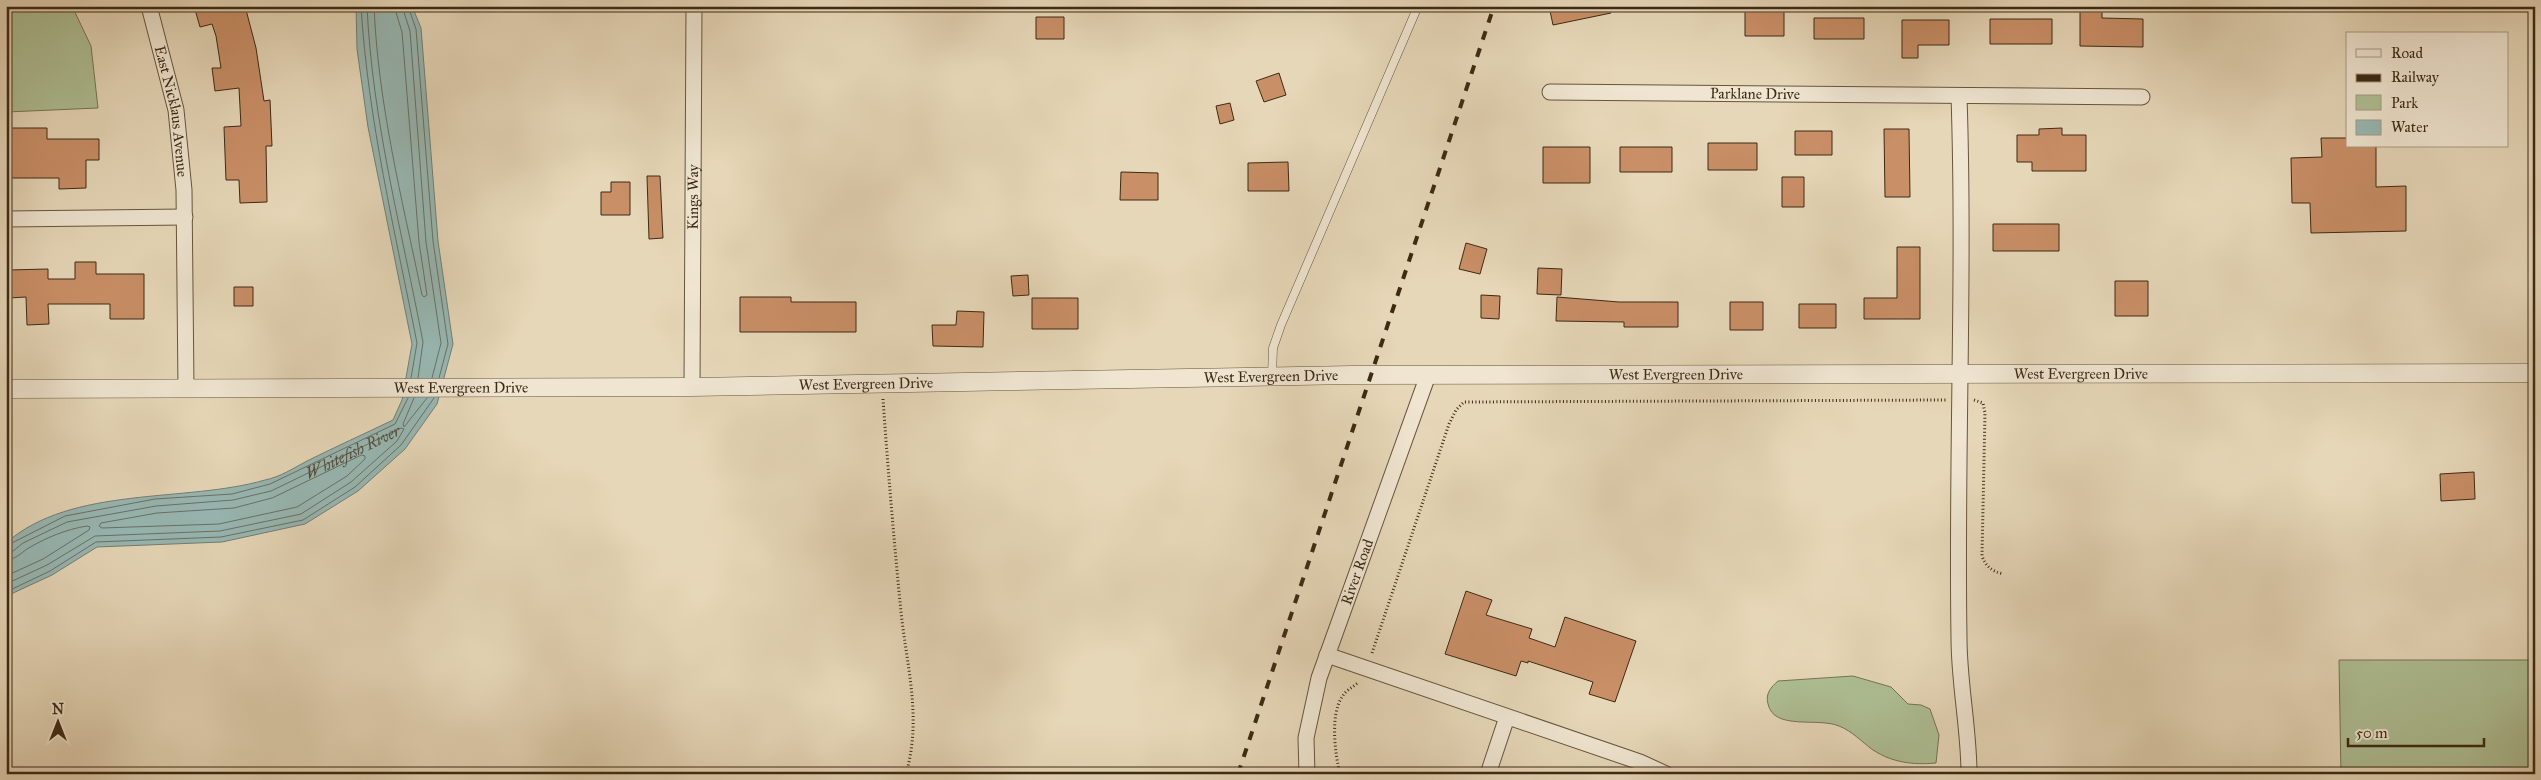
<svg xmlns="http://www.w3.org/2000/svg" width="2541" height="780" font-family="'IM FELL Great Primer',serif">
	<rect width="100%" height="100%" fill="#e6d7b8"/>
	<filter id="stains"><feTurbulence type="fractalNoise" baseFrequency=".004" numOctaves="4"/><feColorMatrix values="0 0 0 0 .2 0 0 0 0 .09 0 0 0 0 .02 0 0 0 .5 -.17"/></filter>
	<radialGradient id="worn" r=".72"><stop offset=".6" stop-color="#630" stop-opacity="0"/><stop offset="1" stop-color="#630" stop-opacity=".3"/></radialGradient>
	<path fill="#aebf94" stroke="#767454" d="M6,6H72L91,46L98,108L6,112Z
		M2339,660H2535V774H2341Z
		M1853,676L1891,687L1908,704L1921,705L1930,709L1939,735L1936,763C1914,765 1893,763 1873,750C1862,742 1852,731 1839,726C1818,717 1774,731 1768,704C1765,694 1771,687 1778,681Z"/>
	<path fill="#97b8b4" stroke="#737f74" d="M356,6H412L421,28L438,241L453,344L437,404L405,449L358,491L305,524L222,542L97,547L52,575L11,594L6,600V543C72,485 186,503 265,480C280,477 294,468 307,461C335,447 364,434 393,420L402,400L412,344L368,127L357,49Z"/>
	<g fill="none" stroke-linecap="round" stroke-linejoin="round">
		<g stroke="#6a7164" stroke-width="1">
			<path d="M361,6C368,121 395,231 417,343L411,378"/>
			<path d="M367,6C372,120 402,231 423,342L418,378"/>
			<path d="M374,6C378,104 402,199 422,295L424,297L427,295L419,242L402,32L394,6"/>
			<path d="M402,6L410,31L426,242L441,343L432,378"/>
			<path d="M408,6L416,29L433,241L448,344L439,378"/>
			<path d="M414,398L403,424L404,427L427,398"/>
			<path d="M362,455L365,456V459L347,476L297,507L219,524L102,528L99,526L101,523L157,513L234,508L272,498Z"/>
			<path d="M6,546L65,516L155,499L232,494L270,484L395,424L408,398"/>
			<path id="s1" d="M6,552L13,551L23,543L67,522L156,506L233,500L271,491L401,428L404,429L397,441L351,482L301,514L220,531L95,536L47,565L6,584"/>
			<path d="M6,560C16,559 20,554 27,549C45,538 67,529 87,526L90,527L89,530L43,559L6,576"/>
			<path d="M6,592L50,571L96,542L221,537L303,520L355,487L401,445L434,398"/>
		</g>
	</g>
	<path fill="#c98f67" stroke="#3d2a14" d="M194,6H245L256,48L264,101L270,100L272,146H266L267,202L240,203L239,180H226L224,127L241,126L239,88L215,91L212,68H221L216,36L212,24L200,27Z
		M1549,6H1611V13L1553,25Z
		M1745,6H1784V36H1745Z
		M2080,8L2102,9V18L2143,19V47L2080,46Z
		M1036,17H1064V39H1036Z
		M1814,18H1864V39H1814Z
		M1990,19H2052V44H1990Z
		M1902,20H1949V45H1918V58H1902Z
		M1279,73L1286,95L1264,102L1256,81Z
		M1230,103L1234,120L1220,124L1216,106Z
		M6,128H47V139H99V160H86V188L59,189V178H6Z
		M2062,128V135H2086V171H2032V162H2017V135H2039V129Z
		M1884,129H1909L1910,197H1885Z
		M1795,131H1832V155H1795Z
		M2321,138H2347V146H2376V187L2406,186V231L2311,233L2310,203H2292L2291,158L2322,157Z
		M1708,143H1757V170H1708Z
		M1543,147H1590V183H1543Z
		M1620,147H1672V172H1620Z
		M1288,162L1289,191H1248V163Z
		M1121,172L1158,173V200H1120Z
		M647,176H660L663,238L649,239Z
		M1782,177H1804V207H1782Z
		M611,182H630V215H601V192H611Z
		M1993,224H2059V251H1993Z
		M1466,243L1487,249L1480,274L1459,269Z
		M1897,247H1920V319H1864V298H1897Z
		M75,262H96V274H144V319H110V304H48L49,324L27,325L26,297L9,298L8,270L48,269V279H75Z
		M1538,268L1562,269L1561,295L1537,294Z
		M1028,275L1029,295L1013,296L1011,276Z
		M2115,281H2148V316H2115Z
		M234,287H253V306H234Z
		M1481,295L1500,296L1499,319L1481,318Z
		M740,297H791V302H856V332H740Z
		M1557,297L1619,302H1678V327H1624V322L1556,321Z
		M1032,298H1078V329H1032Z
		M1730,302H1763V330H1730Z
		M1799,304H1836V328H1799Z
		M957,311L984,312L983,347L933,346L932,325H956Z
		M2474,472L2475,499L2441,501L2440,474Z
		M1466,591L1492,600L1486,615L1532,629L1529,638L1555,647L1565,617L1636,641L1615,702L1589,694L1593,682L1528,661V663L1521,661L1516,676L1445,654Z"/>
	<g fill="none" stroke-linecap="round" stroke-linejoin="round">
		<defs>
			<path id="service" d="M1272,376L1273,348L1281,325L1418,6"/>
			<g id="minor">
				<path id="s2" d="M149,6L176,110L184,190L186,388"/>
				<path id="s3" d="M1550,92L2142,97"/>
				<path d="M1959,96C1965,277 1956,457 1959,638C1959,684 1969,728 1969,774"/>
				<path d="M6,219L185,217"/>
				<path id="s4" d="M692,387L694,6"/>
				<path d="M1327,655L1640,762L1666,774"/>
				<path id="s5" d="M1307,774L1306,738L1319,678L1428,375"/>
				<path d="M1488,774L1507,717"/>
			</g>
			<g id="tertiary">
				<path id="s6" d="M6,389L692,387L1352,375L2535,373"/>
			</g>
		</defs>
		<use href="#service" stroke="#67553d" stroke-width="9"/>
		<use href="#minor" stroke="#67553d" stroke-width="17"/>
		<use href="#tertiary" stroke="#67553d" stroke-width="19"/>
		<path stroke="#3d2a14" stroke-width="3" stroke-dasharray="1 2.5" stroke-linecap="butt" d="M883,399C888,470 894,541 901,612C907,668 922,718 906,774
			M1974,400L1983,403L1985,413L1982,556C1986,567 1992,571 2003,574
			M1372,653L1449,424L1456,410L1464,402L1946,400
			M1340,774C1335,754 1330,715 1342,697C1346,690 1353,687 1359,682"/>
		<use href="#service" stroke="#efe5d1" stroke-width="8"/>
		<use href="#minor" stroke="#efe5d1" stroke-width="15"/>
		<use href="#tertiary" stroke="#efe5d1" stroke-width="18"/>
		<path stroke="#3d2a14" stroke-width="4" stroke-dasharray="9 9" stroke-linecap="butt" d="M1238,774L1494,6"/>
	</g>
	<g text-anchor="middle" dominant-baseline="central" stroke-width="5" stroke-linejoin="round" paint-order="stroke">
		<g font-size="15" fill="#3d2a14" stroke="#efe5d1">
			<text stroke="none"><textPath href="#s3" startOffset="205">Parklane Drive</textPath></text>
			<text stroke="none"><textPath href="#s2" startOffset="108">East Nicklaus Avenue</textPath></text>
			<text stroke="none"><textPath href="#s4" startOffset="190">Kings Way</textPath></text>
			<text stroke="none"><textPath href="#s6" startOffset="2075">West Evergreen Drive</textPath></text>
			<text stroke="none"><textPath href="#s6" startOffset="1670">West Evergreen Drive</textPath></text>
			<text stroke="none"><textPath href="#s6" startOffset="1265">West Evergreen Drive</textPath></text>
			<text stroke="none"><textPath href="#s6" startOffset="860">West Evergreen Drive</textPath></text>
			<text stroke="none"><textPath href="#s6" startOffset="455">West Evergreen Drive</textPath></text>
			<text stroke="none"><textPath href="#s5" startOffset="210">River Road</textPath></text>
		</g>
		<g font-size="16" font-style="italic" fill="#544e3c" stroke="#efe5d1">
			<text stroke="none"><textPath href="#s1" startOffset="366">Whitefish River</textPath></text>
		</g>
	</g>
	<rect width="2541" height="780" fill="none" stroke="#e6d7b8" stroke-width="25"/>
	<rect x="8" y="8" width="2526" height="765" fill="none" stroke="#3d2a14" stroke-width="2.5"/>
	<rect x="12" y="12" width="2516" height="755" fill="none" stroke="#3d2a14"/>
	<rect x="2346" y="32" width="162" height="115" fill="#efe5d1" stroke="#a89a85"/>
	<rect x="2356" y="49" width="25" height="8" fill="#efe5d1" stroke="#a89a85"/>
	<text x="2391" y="58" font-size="15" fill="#3d2a14">Road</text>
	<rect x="2356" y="74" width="25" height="8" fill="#3d2a14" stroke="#a89a85"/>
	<text x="2391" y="82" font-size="15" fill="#3d2a14">Railway</text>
	<rect x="2356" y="95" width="25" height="15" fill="#aebf94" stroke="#a89a85"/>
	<text x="2391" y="108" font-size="15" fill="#3d2a14">Park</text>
	<rect x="2356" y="120" width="25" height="15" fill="#97b8b4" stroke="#a89a85"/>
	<text x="2391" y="132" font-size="15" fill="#3d2a14">Water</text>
	<g transform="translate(58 722)" stroke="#efe5d1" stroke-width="4" paint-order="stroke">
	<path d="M0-4L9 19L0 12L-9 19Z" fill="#3d2a14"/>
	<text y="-8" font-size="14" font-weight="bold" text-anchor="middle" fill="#3d2a14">N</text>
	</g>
	<path d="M2348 738v8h136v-8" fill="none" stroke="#3d2a14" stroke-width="2.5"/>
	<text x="2356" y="738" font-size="15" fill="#3d2a14" stroke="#efe5d1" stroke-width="4" paint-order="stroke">50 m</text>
	<rect width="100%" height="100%" filter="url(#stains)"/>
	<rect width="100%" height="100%" fill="url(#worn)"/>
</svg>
